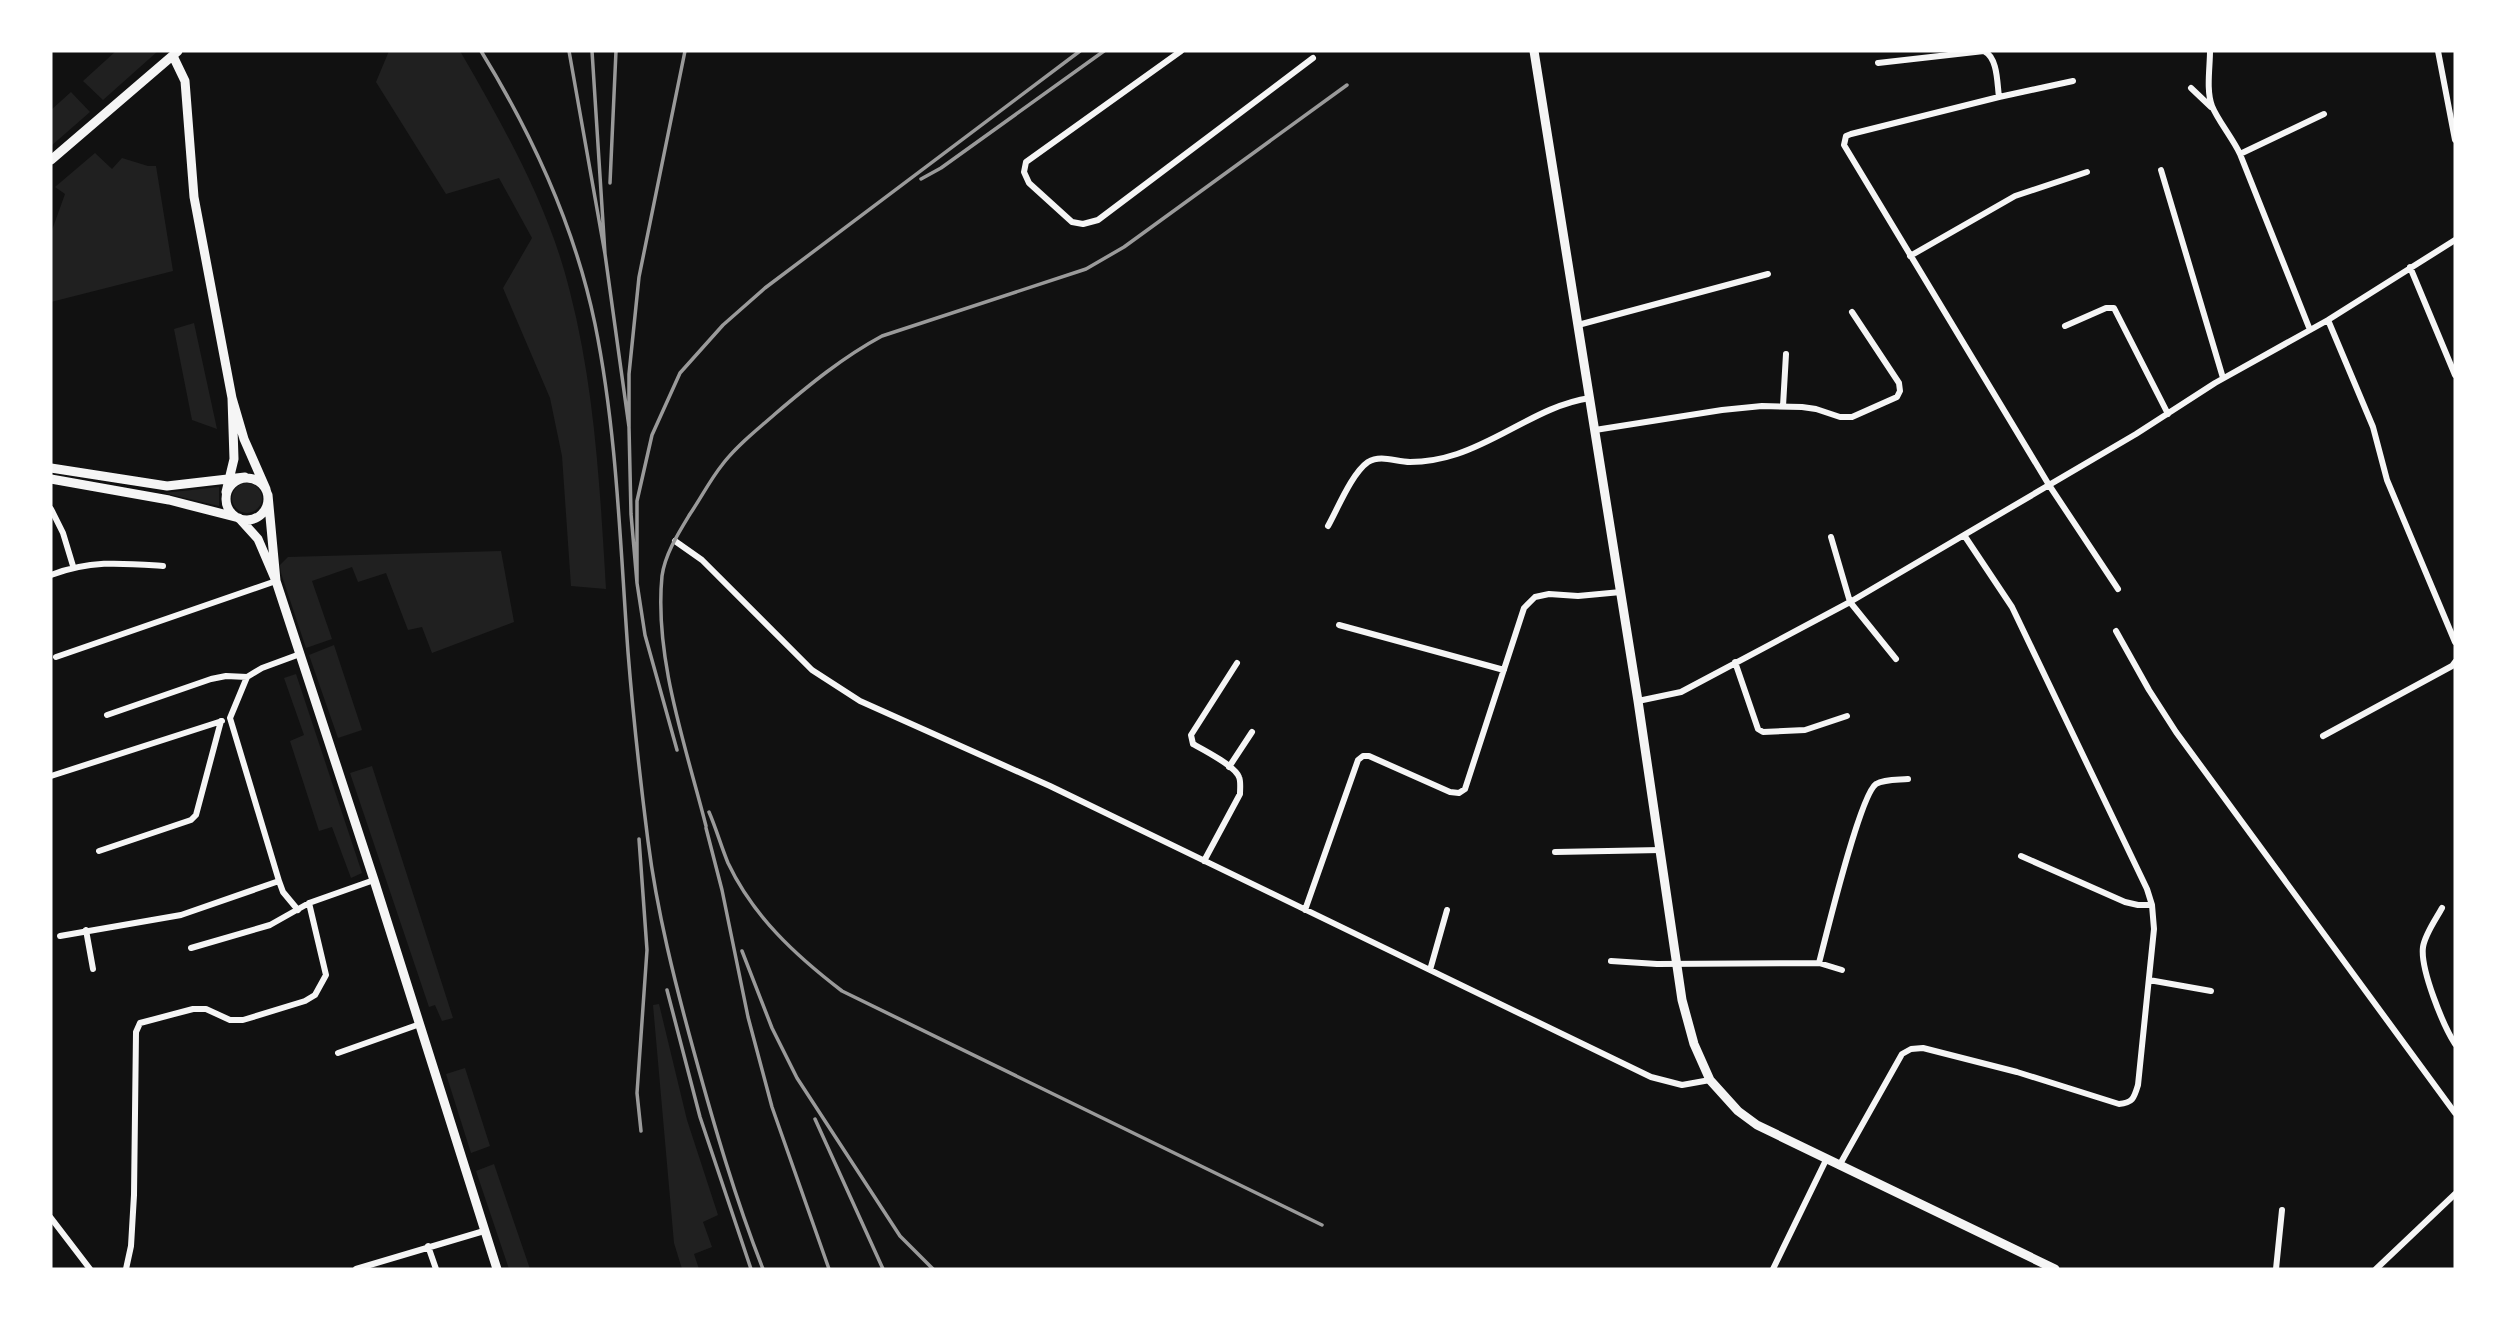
<svg xmlns="http://www.w3.org/2000/svg" width="2506" height="1320" font-family="'Source Serif 4',serif">
	<rect width="100%" height="100%" fill="#111"/>
	<path fill="#202020" d="M116,51H158L103,100L83,81Z
		M389,51H460C504,127 549,206 570,292C595,390 600,489 606,589L571,586L562,456L550,398L503,288L532,238L499,178L446,194L376,82Z
		M71,92L90,112L51,146V110Z
		M95,153L112,169L122,158L148,166H156L173,271L51,302V233L65,194L55,187Z
		M194,323L217,429L192,420L174,329Z
		M232 498a15 15 0 1 1 30 0a15 15 0 1 1-30 0Z
		M219,487V506L164,493Z
		M501,551L514,622L432,653L422,627L408,630L386,573L358,582L352,567L312,581L332,639L306,648L281,573L280,565L288,557Z
		M334,645L362,730L338,738L309,655Z
		M296,674L362,873L351,878L332,827L319,831L290,741L304,735L284,678Z
		M372,766L453,1018L442,1021L435,1005L429,1007L350,773Z
		M659,1004L687,1120L718,1215L703,1222L712,1247L694,1254L699,1269H682L674,1243L653,1005Z
		M465,1068L490,1146L471,1153L446,1074Z
		M494,1164L530,1269H509L476,1171Z"/>
	<g fill="none" stroke-linecap="round" stroke-linejoin="round">
		<path stroke="#f5f5f5" stroke-width="6" d="M1181,51L1026,162L1024,172L1029,183L1072,222L1083,224L1098,220L1313,58
			M2210,51C2210,68 2206,90 2212,106C2217,119 2233,139 2240,154L2310,330
			M2438,51L2455,140
			M1878,63L1984,51C1998,58 1997,83 1999,97
			M2073,81L1999,97L1851,134L1846,136L1844,145L2049,485L2118,589
			M2191,88L2211,107
			M2240,154L2324,114
			M2161,170L2223,378
			M1910,256L2015,196L2087,172
			M2410,267L2455,375
			M2328,320L2373,427L2387,480L2455,642
			M1578,325L1768,274
			M2065,326L2106,308H2114L2168,414
			M1783,406L1786,354
			M1595,430L1722,410L1762,406L1802,407L1816,409L1840,417H1852L1897,397L1900,391L1899,383L1852,312
			M51,509L63,533L73,566
			M1328,526C1338,508 1352,473 1368,462C1381,454 1396,462 1410,462C1426,462 1442,459 1457,454C1503,439 1542,405 1590,398
			M1831,537L1850,602L1896,659
			M675,541L702,560L812,670L860,701L1050,786L1651,1077L1682,1085L1710,1080
			M51,575C91,560 121,563 163,566
			M1339,625L1504,670
			M2116,631L2149,690L2176,732L2455,1113
			M56,657L276,581
			M1735,662L1758,729L1763,732L1805,730L1847,716
			M1638,701L1681,692L1850,602L2136,434L2215,383L2328,320L2455,240
			M107,715L211,679L226,676L247,677
			M2323,736L2452,666L2455,662
			M1229,767L1252,732
			M51,776L222,721
			M99,851L191,820L196,815L221,721
			M1555,852L1661,850
			M2021,856L2125,902L2138,905H2152
			M1204,861L1240,794C1240,789 1241,781 1239,777C1235,766 1204,750 1193,744L1191,735L1237,663
			M2442,908C2436,919 2425,934 2423,947C2420,969 2443,1025 2455,1044
			M298,910L283,892L279,881L230,718L247,677L262,668L300,654
			M1305,910L1358,760L1363,756H1369L1450,792L1459,793L1465,789L1524,608L1535,597L1549,594L1578,596L1621,592
			M86,930L93,969
			M60,936L181,915L279,881
			M191,948L270,925L309,903L374,880
			M1611,961L1657,964L1819,963C1826,936 1860,795 1876,784C1885,779 1898,780 1908,779
			M1819,963L1842,970
			M1430,970L1447,910
			M2149,980L2211,991
			M338,1053L420,1024
			M1839,1166L1902,1054L1911,1049L1923,1048L2017,1072L2119,1104C2133,1103 2134,1098 2138,1085L2154,929L2152,905L2147,889L2012,607L1964,535
			M51,1218L90,1269
			M428,1246L436,1269
			M126,1269L131,1246L134,1195L136,1032L140,1023L193,1009H206L230,1020H243L305,1001L315,995L326,975L309,903
			M356,1269L484,1231
			M1773,1269L1826,1160
			M2276,1269L2282,1210
			M2376,1269L2455,1194"/>
		<path stroke="#f5f5f5" stroke-width="9" d="M1534,51L1638,701L1682,1000L1694,1044L1710,1080L1738,1111L1757,1125L2055,1269
			M173,56L185,81L194,197L232,398
			M51,160L178,51
			M51,468L167,486L245,477
			M226 499a21 21 0 1 1 42 0a21 21 0 1 1-42 0Z
			M51,479L169,500L239,518L258,539L276,581L268,495
			M226,492L234,459L232,398L244,439L266,489
			M276,581L374,880L497,1269"/>
		<path stroke="#9a9a9a" stroke-width="3.5" d="M481,51C532,134 575,228 595,324C617,432 620,543 628,652C633,715 640,778 648,841C657,912 675,983 694,1052C714,1125 735,1198 763,1269
			M569,51L605,254L592,51
			M921,179L941,168L1104,51
			M610,183L616,51
			M605,254L629,427V374L639,277L685,51
			M629,427L631,514L637,583V501L652,435L680,373L723,325L765,288L1080,51
			M637,583L645,635L677,750
			M709,812C716,828 721,846 728,863C753,916 795,955 842,991L1322,1225
			M706,826C686,747 654,658 662,576C665,554 679,532 690,514C701,498 710,480 722,465C737,445 757,430 775,414C809,385 843,357 882,336L1086,269L1124,247L1347,85
			M706,828L722,890L748,1017L772,1107L829,1269
			M639,839L647,950L637,1093L641,1131
			M742,951L772,1028L797,1078L900,1236L933,1269
			M667,990L700,1117L751,1269
			M815,1119L883,1269"/>
	</g>
	<rect width="2506" height="1320" fill="none" stroke="#ffffff" stroke-width="105"/>
</svg>
